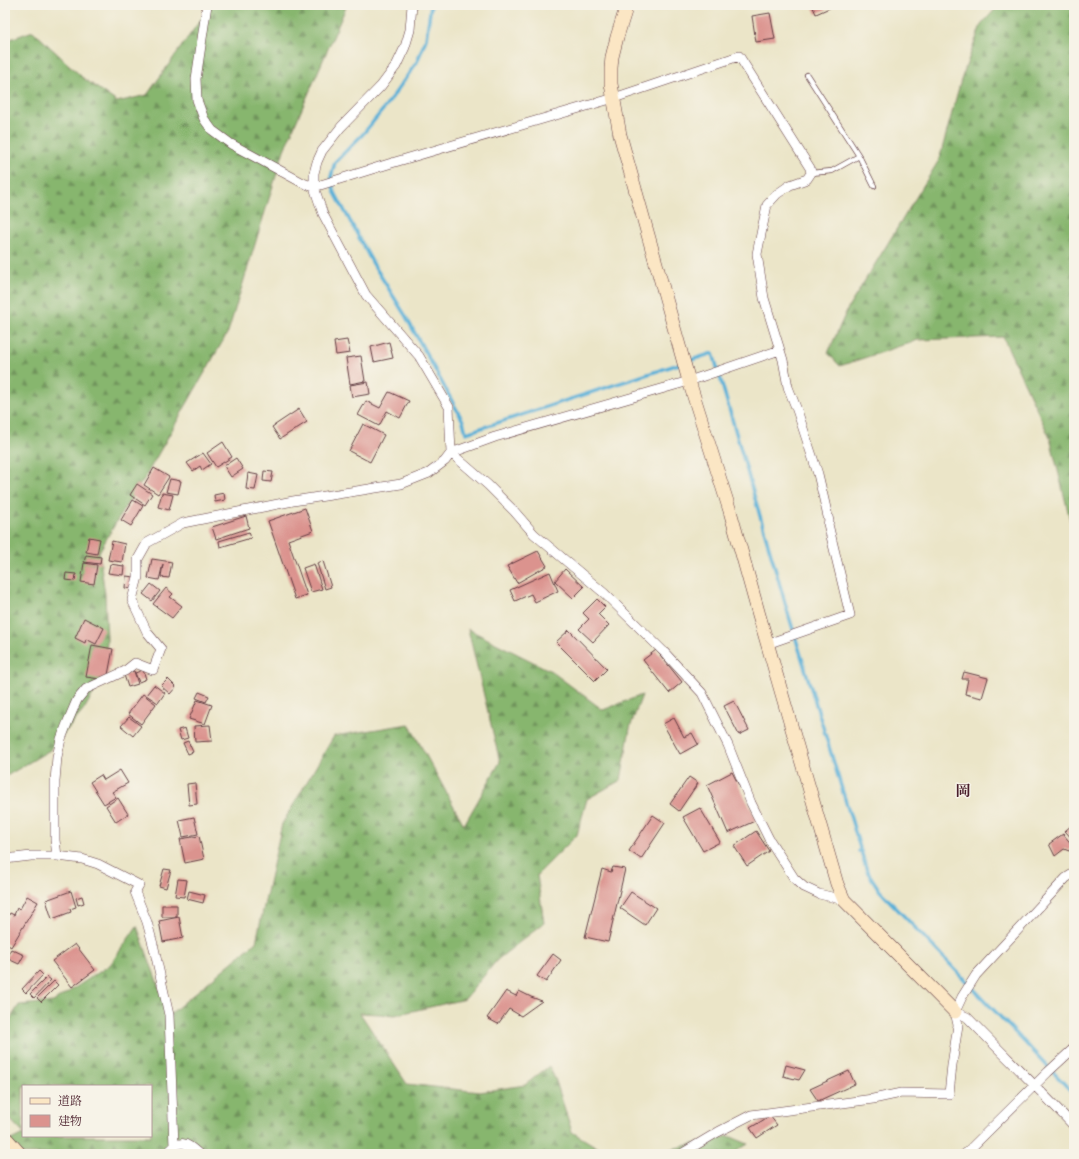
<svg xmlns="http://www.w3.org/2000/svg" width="1079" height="1159" font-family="'IM FELL French Canon','Noto Serif JP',serif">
	<defs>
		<pattern id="forest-firs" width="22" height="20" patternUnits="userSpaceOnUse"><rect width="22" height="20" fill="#87b66e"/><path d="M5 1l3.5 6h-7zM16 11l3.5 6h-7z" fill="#70935b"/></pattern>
	</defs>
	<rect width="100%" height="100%" fill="#f7f3e8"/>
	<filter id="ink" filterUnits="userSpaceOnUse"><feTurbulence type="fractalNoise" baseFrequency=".025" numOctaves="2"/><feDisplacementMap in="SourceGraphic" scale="8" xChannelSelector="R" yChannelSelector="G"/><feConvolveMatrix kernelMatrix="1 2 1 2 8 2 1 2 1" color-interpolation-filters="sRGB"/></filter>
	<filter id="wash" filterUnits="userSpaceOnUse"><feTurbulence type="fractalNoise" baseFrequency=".012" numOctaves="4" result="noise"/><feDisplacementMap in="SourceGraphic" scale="16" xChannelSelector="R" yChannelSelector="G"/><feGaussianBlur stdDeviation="0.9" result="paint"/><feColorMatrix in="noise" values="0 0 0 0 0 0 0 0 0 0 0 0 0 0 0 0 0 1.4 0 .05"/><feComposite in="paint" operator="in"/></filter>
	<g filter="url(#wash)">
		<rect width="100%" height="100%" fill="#ebe5c8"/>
		<path fill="url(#forest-firs)" stroke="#686a4c" d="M211,5H347L284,150L228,332L144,479L125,507L99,552L105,594L107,639L105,674L83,711L50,750L5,777V43L13,38L33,31L83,78L117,102L147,95Z
			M999,5H1074V536L1050,438L1003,337L918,340L840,366L828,353L848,308L939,160L961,80L981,25Z
			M468,629L551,671L603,710L642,695L630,728L621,780L587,799L577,835L537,875L544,923L497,960L465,999L395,1015L360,1013L407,1084L480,1092L525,1085L549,1066L556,1081L572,1132L605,1152L662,1151L729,1136L748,1144L732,1154H5V1143L23,1134V1136H151V1086H23V1133L5,1114V1027L19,1005L53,1002L110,965L137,926L169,1015L256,942L282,824L334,736L409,724L464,825L500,762Z"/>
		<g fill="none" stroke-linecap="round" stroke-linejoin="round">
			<path stroke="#5cb1d8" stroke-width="3.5" d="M431,5L426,39L417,62L386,106L363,134L335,162L331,177L334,191L372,262L405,315L463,421L466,433L713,353L788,613L860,848L859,851H861L867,871L880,891L1074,1094"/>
		</g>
		<g id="blocks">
			<path fill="#db938e" d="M812,5H836L816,14Z
				M770,13L775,39L756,42L752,16Z
				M347,340L350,353L336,355L334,342Z
				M389,342L393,358L374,362L371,347Z
				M361,356L365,381L350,384L346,358Z
				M368,382L370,394L352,397L350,385Z
				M389,392L409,401L400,418L387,411L379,426L358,415L366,401L380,408Z
				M299,409L307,422L280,439L272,427Z
				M363,424L384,435L370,462L349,451Z
				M223,442L232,457L216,467L207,453Z
				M203,453L211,464L202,470L200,466L193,471L187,463Z
				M236,458L243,469L231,477L224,466Z
				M154,468L169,477L158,494L144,485Z
				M264,471L273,472L271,482L263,481Z
				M248,473L258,475L255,490L246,489Z
				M170,479L181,481L178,494L166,492Z
				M137,484L152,494L145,505L130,495Z
				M162,493L173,495L169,510L158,507Z
				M224,493L225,500L215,502L214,495Z
				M133,500L143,506L131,526L121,520Z
				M305,508L313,531L288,540L307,595L295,599L268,521Z
				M246,516L249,528L216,539L212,527Z
				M249,532L251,538L220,547L219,541Z
				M89,537L100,539L97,554L86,552Z
				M112,541L125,544L122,562L108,560Z
				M538,551L547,566L517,583L507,566Z
				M86,555L101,557L100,564L84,562Z
				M152,559L172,562L169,578L161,577L163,564L159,580L148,578Z
				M323,561L331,587L325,589L317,563Z
				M84,563L97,565L94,584L81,582Z
				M110,564L124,566L123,575L108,573Z
				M314,564L322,589L311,592L303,568Z
				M565,569L584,587L573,598L555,581Z
				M550,572L558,591L535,602L531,594L515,601L510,590Z
				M66,573L76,574L75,581L65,580Z
				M126,576L134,577L132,589L125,588Z
				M151,584L160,591L152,601L143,594Z
				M166,588L173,594L170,597L182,606L172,618L153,604Z
				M597,599L605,607L598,614L609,625L593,642L579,629L589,619L583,613Z
				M84,618L104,628L96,644L86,639L85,643L75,638Z
				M569,630L607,669L595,681L556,642Z
				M92,645L113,649L107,680L86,677Z
				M656,650L682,682L669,693L643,660Z
				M143,670L146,679L139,682L135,673Z
				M134,671L138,684L128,687L124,675Z
				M964,672L988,678L982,698L965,694L968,679H962Z
				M168,679L176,687L170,694L161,686Z
				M154,685L165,693L158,703L146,695Z
				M199,692L209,696L206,702L196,698Z
				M143,694L156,704L141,724L128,714Z
				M197,700L212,705L205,724L189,719Z
				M734,701L749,730L739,735L724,706Z
				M129,717L141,726L133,736L121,726Z
				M674,718L684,737L692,733L698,744L680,754L663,724Z
				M210,725L212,741L195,742L194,726Z
				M185,728L188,738L181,740L178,730Z
				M188,741L193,752L188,754L183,743Z
				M120,770L128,783L112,792L116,797L104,804L90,782L101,775L104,780Z
				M732,772L757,820L728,833L707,785Z
				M689,777L698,783L679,811L670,804Z
				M195,783L197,804L189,805L187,784Z
				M118,798L128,814L116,822L106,806Z
				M700,808L720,842L703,851L683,817Z
				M653,815L665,823L641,859L629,851Z
				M194,817L198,834L183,837L179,820Z
				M1073,824L1074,826V841L1065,831Z
				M756,831L769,851L747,866L734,846Z
				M1063,834L1073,846L1069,851L1064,849L1055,856L1049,844Z
				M199,836L204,859L185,863L180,839Z
				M613,867L625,869L608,942L585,937L602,869L611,872Z
				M164,869L171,870L166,888L159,886Z
				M178,879L187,880L184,897L175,896Z
				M71,891L76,907L70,909L71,912L52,919L46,900Z
				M189,891L205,895L203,903L187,899Z
				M631,892L656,908L645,925L620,908Z
				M27,896L38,902L11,947L5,943V922L10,913L14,915L17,908L20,909Z
				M82,896L84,903L78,905L76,898Z
				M162,905H177V917H162Z
				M179,917L183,938L163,942L159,921Z
				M75,944L95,970L72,987L52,961Z
				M11,949L24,955L19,964L6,958Z
				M553,954L561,960L546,982L537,976Z
				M39,971L43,975L26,993L22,989Z
				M47,977L51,980L34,998L30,994Z
				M54,981L58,985L41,1002L37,998Z
				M506,991L516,996L519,991L531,997L542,1001L521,1016L509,1009L498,1024L487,1018Z
				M786,1065L805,1070L799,1080L783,1076Z
				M849,1071L855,1084L818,1101L810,1089Z
				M770,1116L777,1125L757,1138L750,1128Z"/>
		</g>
	</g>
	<g filter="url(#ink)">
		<use href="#blocks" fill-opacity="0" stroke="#623d43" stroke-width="1"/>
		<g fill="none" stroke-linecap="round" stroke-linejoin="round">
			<defs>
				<path id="lane" d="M807,75L859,156L832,171L811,173
					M859,156L874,186"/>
				<path id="street" d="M207,5L196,79L197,100L204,119L212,130L231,144L303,183L314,187L395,162L614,98L739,56L810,168L811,173L807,179L790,185L777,194L767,205L762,229L757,254L764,298L783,360L788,387L797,410L818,474L829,521L828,524L850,615L767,644
					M412,5L410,30L405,47L396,66L381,86L341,127L322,151L317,162L314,173V187L323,214L366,295L419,356L449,407L451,453L488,485L514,511L534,534L604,593L664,652L702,693L728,745L751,803L769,839L794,878L804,887L819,894L844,900
					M57,856L55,840V781L57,757L61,739L68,721L77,700L86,689L125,671L135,663L153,670L161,649L147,632L132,600L138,577V559L147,543L183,523L293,501L401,484L429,473L445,461L451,453L495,437L689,381L780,350
					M5,859L31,856H57L82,859L98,864L139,885L135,892L147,922L154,948L169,1015L174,1146
					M955,1012L967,1017C1002,1053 1039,1089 1074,1126
					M166,1154C181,1139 184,1141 199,1154
					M681,1154L718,1132L751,1115L873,1099L901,1093L949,1094L952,1065L958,1025L955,1012L962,997L976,975L1066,878L1074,873
					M965,1154L1048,1072L1074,1048"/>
				<path id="secondary" d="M627,5L617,37L612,57L611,68V84L620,135L689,381L730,511L759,615L837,884L844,900L955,1012
					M5,1137L20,1154"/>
			</defs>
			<use href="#lane" stroke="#623d43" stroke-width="6"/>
			<use href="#street" stroke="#623d43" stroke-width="10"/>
			<use href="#secondary" stroke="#623d43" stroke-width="14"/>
			<use href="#lane" stroke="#fff" stroke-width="4.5"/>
			<use href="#street" stroke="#fff" stroke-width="9"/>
			<use href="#secondary" stroke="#fbe6c4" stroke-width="13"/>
		</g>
	</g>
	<g text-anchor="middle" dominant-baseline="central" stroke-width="3" stroke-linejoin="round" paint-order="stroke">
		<g font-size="15" font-weight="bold" fill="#4a1f2b" stroke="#f7f3e8">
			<text x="963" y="791">岡</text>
		</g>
	</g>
	<rect width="1079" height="1159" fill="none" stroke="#f7f3e8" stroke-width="20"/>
	<rect x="22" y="1085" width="130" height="52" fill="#f7f3e8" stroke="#b29e9c"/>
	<rect x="30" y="1098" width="20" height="6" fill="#fbe6c4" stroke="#b29e9c"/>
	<text x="58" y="1105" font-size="12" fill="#4a1f2b">道路</text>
	<rect x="30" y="1115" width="20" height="12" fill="#db938e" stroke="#b29e9c"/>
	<text x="58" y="1125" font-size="12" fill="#4a1f2b">建物</text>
</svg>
